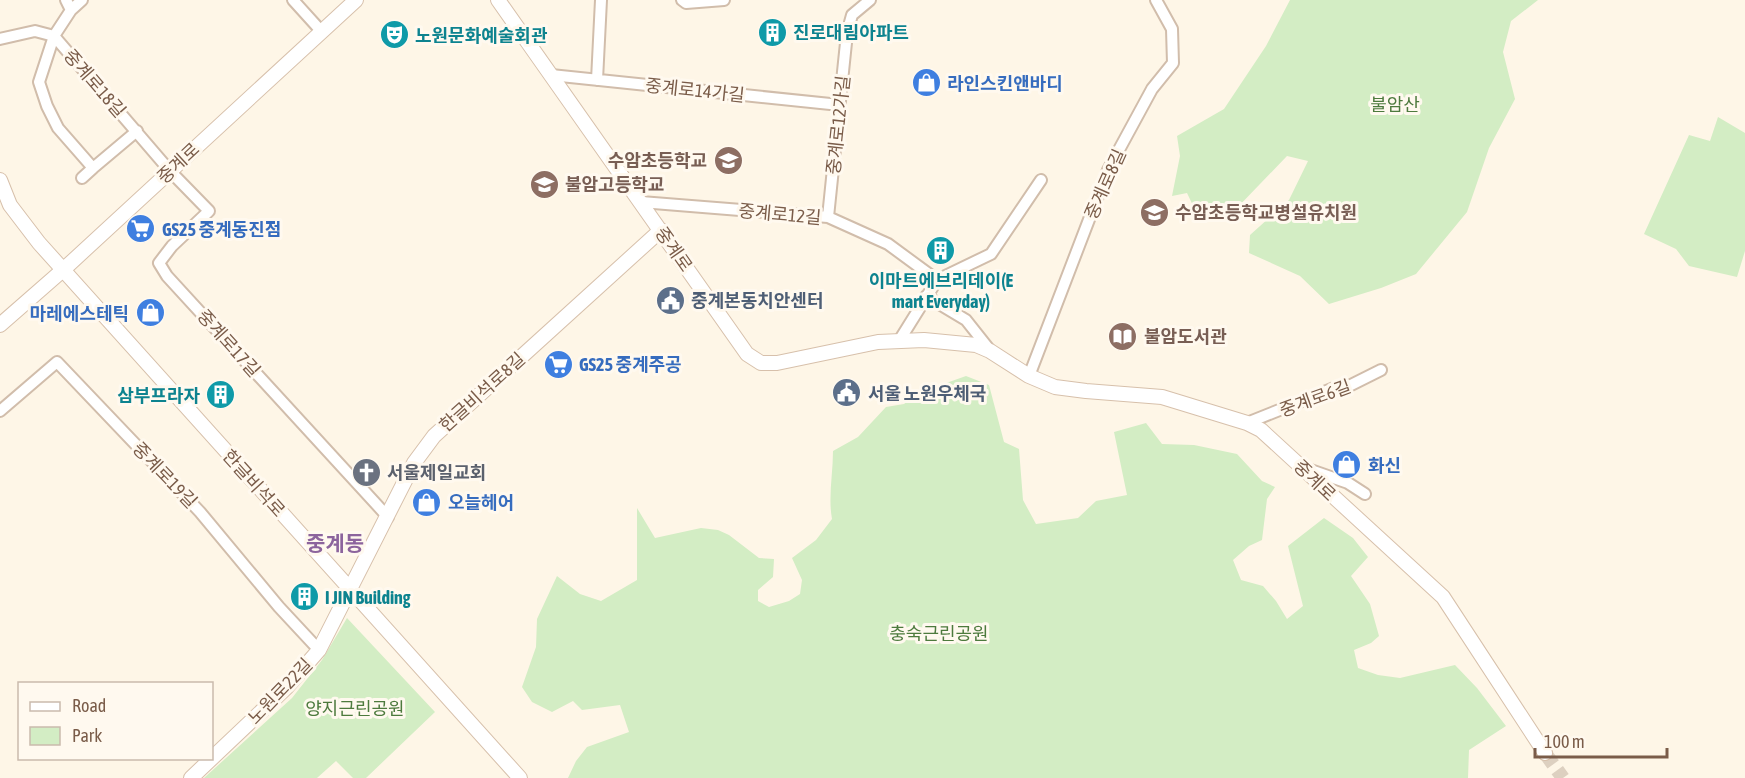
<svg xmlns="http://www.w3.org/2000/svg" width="1745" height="778" font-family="'Asap Condensed','Noto Sans KR',sans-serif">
	<rect width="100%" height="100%" fill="#fef6e7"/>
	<path fill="#d3edc4" d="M1290,0H1538L1511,21L1503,52L1515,99L1489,148L1467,212L1416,274L1381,288L1329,304L1300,276L1249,253L1250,235L1289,200L1308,161L1287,156L1235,210L1198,216L1187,193L1172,196L1180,156L1177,136L1224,109L1266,46Z
		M1718,117L1745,133V251L1737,277L1689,266L1676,249L1644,234L1689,135L1710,141Z
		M966,376L989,385L1004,442L1019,449L1023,500L1036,524L1078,518L1096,501L1127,495L1114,432L1146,423L1162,444L1194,445L1237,454L1262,481L1275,487L1267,499L1262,540L1249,546L1233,560L1241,580L1263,586L1276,601L1287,619L1303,606L1288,546L1324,518L1353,538L1368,557L1351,576L1370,604L1379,636L1371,643L1354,650L1358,668L1378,675L1400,678L1455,665L1477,688L1506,726L1469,750L1468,778H568L576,761L587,747L629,732L620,705L582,710L573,701L552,712L532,702L522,687L536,647L537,619L557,576L580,594L601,601L637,580V508L655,538L701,528L718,530L729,535L759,558L774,559L773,577L758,590V601L769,607L789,601L800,594L802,580L792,558L816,540L832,519C828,497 833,474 833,451L858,437L886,407L904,404L918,393Z
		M347,618L435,712L366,778H353L336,761L317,778H204L292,698L322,660Z"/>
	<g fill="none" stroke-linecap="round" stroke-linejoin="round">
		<path stroke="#ddd0c0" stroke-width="14" stroke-dasharray="14 7" stroke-linecap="butt" d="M1545,753L1563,778"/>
		<defs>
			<path id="street" d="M66,0L71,10L54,36L39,82L47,106L58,128L93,168L137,131
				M293,0L322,32
				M682,0L686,3L724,0
				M71,10L82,0
				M0,39L35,31L54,36L170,171L209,211L172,246L159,263L167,276L388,517
				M551,75L840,105
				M597,80L601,0
				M82,178L93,168
				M641,202L828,217L888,244L937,280
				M828,217L847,33L852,15L870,0
				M926,296L966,320L989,349
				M899,341L937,280L991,254L1041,180
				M1029,376L1108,170L1152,89L1173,63L1172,29L1156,0
				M0,411L57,362L200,512L279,607L319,650
				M1247,423L1334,388L1347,387L1381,370
				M1305,468L1348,483L1365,494"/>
			<path id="secondary" d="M498,0L747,354L761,363H777L878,342L924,340L976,345L990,351L1029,376L1055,387L1086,391L1162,397L1247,423L1261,430L1443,597L1545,753
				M0,180L10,205L39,243L520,778
				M0,325L64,269L356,0
				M191,778L286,688L319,650L414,463L434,436L661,230"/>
		</defs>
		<use href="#street" stroke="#d1bdab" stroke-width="14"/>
		<use href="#secondary" stroke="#d7c0ab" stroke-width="16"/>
		<use href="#street" stroke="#fff" stroke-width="10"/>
		<use href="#secondary" stroke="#fff" stroke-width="14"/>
	</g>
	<defs>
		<symbol id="building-disc" viewBox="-11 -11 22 22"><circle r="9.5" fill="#0f9aa8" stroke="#fff9ef"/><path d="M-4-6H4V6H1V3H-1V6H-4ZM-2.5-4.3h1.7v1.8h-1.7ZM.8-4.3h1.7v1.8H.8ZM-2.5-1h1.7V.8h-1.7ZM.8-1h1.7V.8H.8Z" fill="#fff"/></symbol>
		<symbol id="theatre-disc" viewBox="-11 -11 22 22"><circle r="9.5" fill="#0f9aa8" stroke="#fff9ef"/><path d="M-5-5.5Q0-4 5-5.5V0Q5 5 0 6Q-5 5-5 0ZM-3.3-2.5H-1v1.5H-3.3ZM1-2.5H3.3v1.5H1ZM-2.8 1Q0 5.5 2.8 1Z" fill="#fff"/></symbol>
		<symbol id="shop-disc" viewBox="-11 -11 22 22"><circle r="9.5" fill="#3f7fe0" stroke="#fff9ef"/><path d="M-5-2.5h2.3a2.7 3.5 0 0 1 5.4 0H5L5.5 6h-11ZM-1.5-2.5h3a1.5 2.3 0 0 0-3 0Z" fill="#fff"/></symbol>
		<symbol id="school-disc" viewBox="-11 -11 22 22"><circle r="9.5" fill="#8d6e63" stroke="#fff9ef"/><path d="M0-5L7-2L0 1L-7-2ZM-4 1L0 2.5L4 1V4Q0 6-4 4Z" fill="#fff"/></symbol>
		<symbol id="supermarket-disc" viewBox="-11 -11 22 22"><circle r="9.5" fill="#3f7fe0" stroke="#fff9ef"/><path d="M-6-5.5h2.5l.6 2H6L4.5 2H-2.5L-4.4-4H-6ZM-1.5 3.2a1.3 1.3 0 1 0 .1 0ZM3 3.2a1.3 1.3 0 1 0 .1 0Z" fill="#fff"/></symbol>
		<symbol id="civic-disc" viewBox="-11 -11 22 22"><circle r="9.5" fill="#5c6f8a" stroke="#fff9ef"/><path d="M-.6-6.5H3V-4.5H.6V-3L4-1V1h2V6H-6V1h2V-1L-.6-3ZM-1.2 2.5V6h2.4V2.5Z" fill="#fff"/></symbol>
		<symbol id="library-disc" viewBox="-11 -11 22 22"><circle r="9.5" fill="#8d6e63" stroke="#fff9ef"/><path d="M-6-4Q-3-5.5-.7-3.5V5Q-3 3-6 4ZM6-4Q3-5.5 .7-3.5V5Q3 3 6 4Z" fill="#fff"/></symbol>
		<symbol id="church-disc" viewBox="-11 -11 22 22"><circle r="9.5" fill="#6b7280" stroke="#fff9ef"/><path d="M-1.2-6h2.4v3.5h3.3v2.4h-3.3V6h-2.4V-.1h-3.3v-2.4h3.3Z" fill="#fff"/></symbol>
	</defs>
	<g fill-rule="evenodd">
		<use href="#building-disc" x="756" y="16" width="33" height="33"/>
		<use href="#theatre-disc" x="378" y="18" width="33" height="33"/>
		<use href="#shop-disc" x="910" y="66" width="33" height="33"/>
		<use href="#school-disc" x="712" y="144" width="33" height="33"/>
		<use href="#school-disc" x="528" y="168" width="33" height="33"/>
		<use href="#school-disc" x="1138" y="196" width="33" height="33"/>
		<use href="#supermarket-disc" x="124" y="212" width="33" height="33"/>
		<use href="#building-disc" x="924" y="234" width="33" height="33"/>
		<use href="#civic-disc" x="654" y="284" width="33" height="33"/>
		<use href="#shop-disc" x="134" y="296" width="33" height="33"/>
		<use href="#library-disc" x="1106" y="320" width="33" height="33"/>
		<use href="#supermarket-disc" x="542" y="348" width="33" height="33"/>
		<use href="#civic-disc" x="830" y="376" width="33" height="33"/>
		<use href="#building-disc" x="204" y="378" width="33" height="33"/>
		<use href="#shop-disc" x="1330" y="448" width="33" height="33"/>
		<use href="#church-disc" x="350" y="456" width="33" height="33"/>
		<use href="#shop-disc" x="410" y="486" width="33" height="33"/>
		<use href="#building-disc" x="288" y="580" width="33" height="33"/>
	</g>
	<g text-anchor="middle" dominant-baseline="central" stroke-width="6" stroke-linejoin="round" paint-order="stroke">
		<g font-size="18" font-weight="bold" fill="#0d838f" stroke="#fff9ef" text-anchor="start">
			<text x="793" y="32">진로대림아파트</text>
			<text x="415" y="35">노원문화예술회관</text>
			<text x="941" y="280" text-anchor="middle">이마트에브리데이(E<tspan x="941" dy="21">mart Everyday)</tspan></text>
			<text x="200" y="395" text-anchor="end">삼부프라자</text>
			<text x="325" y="597">I JIN Building</text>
		</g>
		<g font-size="18" fill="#7a5c49" stroke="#fff9ef">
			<text transform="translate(95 83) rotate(49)">중계로18길</text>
			<text transform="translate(695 90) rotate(6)">중계로14가길</text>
			<text transform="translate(838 125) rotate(-84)">중계로12가길</text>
			<text transform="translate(178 163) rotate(-43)">중계로</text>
			<text transform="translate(1105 184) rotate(-66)">중계로8길</text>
			<text transform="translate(780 214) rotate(5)">중계로12길</text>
			<text transform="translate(674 249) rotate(55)">중계로</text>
			<text transform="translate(229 343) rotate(48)">중계로17길</text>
			<text transform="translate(482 392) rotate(-42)">한글비석로8길</text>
			<text transform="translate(1315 398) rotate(-20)">중계로6길</text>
			<text transform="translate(165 475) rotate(46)">중계로19길</text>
			<text transform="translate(1315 480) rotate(44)">중계로</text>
			<text transform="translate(254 483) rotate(48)">한글비석로</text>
			<text transform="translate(280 691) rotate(-46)">노원로22길</text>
		</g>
		<g font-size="18" font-weight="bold" fill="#366cbe" stroke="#fff9ef" text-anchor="start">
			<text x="947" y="83">라인스킨앤바디</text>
			<text x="162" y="229">GS25 중계동진점</text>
			<text x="129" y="313" text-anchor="end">마레에스테틱</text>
			<text x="579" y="364">GS25 중계주공</text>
			<text x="1368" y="465">화신</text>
			<text x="448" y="502">오늘헤어</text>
		</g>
		<g font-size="18" fill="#4d7a3d" stroke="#fff9ef">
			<text x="1395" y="104">불암산</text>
			<text x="939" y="633">충숙근린공원</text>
			<text x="355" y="708">양지근린공원</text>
		</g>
		<g font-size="18" font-weight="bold" fill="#785e54" stroke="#fff9ef" text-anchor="start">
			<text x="707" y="160" text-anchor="end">수암초등학교</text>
			<text x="565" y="184">불암고등학교</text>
			<text x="1175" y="212">수암초등학교병설유치원</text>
			<text x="1144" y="336">불암도서관</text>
		</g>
		<g font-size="18" font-weight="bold" fill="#4e5e75" stroke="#fff9ef" text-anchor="start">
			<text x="691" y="300">중계본동치안센터</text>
			<text x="868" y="393">서울 노원우체국</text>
		</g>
		<g font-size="18" font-weight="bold" fill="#5b616d" stroke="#fff9ef" text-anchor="start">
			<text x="387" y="472">서울제일교회</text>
		</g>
		<g font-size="21" font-weight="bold" fill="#8c649d" stroke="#fff9ef">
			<text x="335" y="543">중계동</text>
		</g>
	</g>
	<rect x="18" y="682" width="195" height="78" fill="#fff9ef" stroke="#cabaad" stroke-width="1.5"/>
	<rect x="30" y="702" width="30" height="9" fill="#ffffff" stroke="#cabaad" stroke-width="1.5"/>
	<text x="72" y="712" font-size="18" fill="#7a5c49">Road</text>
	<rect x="30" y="727" width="30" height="18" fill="#d3edc4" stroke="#cabaad" stroke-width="1.5"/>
	<text x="72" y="742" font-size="18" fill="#7a5c49">Park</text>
	<path d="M1535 748v9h132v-9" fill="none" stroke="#7a5c49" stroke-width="3"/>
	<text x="1544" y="748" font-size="18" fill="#7a5c49" stroke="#fff9ef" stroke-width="4.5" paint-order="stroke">100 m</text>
</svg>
